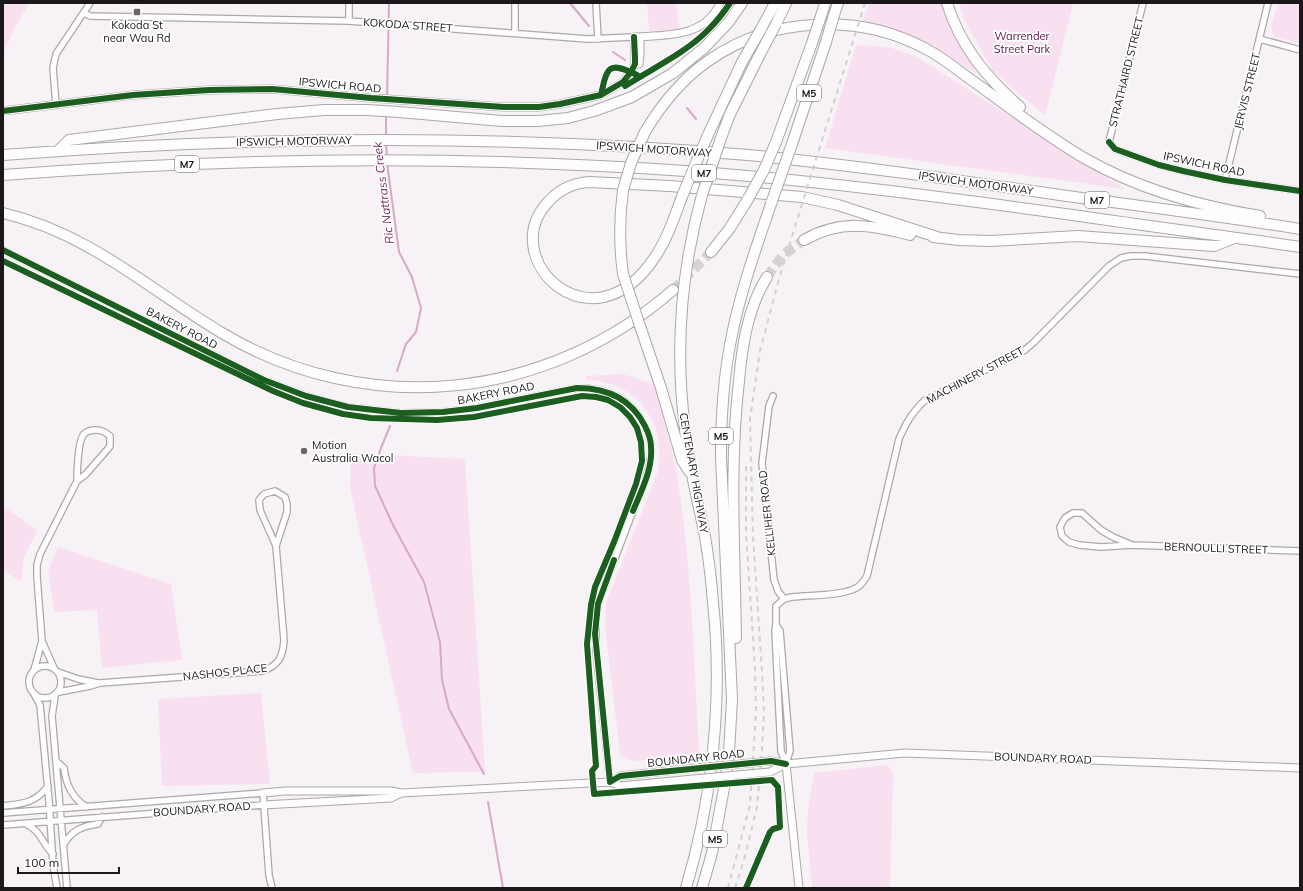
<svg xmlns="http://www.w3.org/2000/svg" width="1303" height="891" font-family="Mulish,sans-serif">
	<rect width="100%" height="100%" fill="#f7f2f5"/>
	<path fill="#f8e0f0" d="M3,3H30L16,25L5,50L3,70Z
		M647,3H676L679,29L649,31Z
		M869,3H942L946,13L978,74C964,66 950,57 936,49C913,36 888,28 863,21Z
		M959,3H1073L1045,116L993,71L964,19Z
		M1278,3H1300V43L1274,37L1271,27Z
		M856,45L889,47L917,57L1125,189L825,148Z
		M623,374L655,385C664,422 675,458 680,495C692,580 694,665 699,750L697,758L633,761L626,759L620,754L605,626V611L608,598L655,479C657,474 659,469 659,464C663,435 650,404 624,390C612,383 599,381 586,379V376Z
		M351,453L465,459L485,772L413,773L350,488Z
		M3,506L37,530L24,558L21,581L3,571Z
		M58,547L171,584L182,660L102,668L97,610L54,612L48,571Z
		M261,693L270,784L162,786L158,699Z
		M888,765L893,775L890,888H812L807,833L808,809L814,773Z"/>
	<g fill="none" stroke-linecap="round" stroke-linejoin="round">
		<path stroke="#d7a9c7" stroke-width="2" d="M570,3L589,26
			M613,52L625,60
			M387,97L389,3
			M687,108L696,119
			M386,137V115
			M386,143L387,157
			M387,163L399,252L412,277L421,308L416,332L406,344L397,371
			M390,426L381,448L374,468L375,486L393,525L424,582L440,642L442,680L449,709L484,774
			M488,802L503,888"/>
		<path stroke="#d6d1d4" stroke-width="10" stroke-dasharray="10 5" stroke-linecap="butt" d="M767,277L783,255L804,240
			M673,290L711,252"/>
		<defs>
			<path id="minor" d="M596,3L598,39
				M1143,3L1109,142L1115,149L1159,165L1183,171L1225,180L1300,191
				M84,13L90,16L349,21L588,39L634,37
				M349,21V3
				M515,33V3
				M1260,39L1300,50
				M56,105L53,68L56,54L90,3
				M1225,180L1268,3
				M3,250L264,380L306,396L348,407L401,413L443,412L477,408L577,388C608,388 631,398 645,426C648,432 651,440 651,447C652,457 649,467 646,477L607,579L598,604L596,620V650L610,782
				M773,396L769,406L762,463L774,580L778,591L784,599
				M1132,545L1113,537L1101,530L1082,513H1073L1065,518L1060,527L1062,536L1069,542L1079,545L1101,547L1132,545L1300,551
				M776,625L780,631L790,751L786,763
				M29 682a16 16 0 1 1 32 0a16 16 0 1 1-32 0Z
				M54,668L42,641L37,577V565L40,554L77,481L86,474L107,450L110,446V436C105,432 102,430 96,430C91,430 87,431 84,434C78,440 77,472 77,481
				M34,670L42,641
				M58,672L78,679L98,683
				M59,692L90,686L100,683L262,671C279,666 283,656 284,640L276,546L287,512V504L285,497L275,491L264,494L259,500L260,510L276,546
				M34,694L40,705L49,801L53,865L57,888
				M55,696L52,716L67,888
				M57,762L64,768C66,785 72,797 86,807
				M786,764L781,751L775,631L776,625V606L784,599L792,597C809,595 839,596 854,589C860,587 864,581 867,576L899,439C906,423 911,414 924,401L1025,350L1034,342L1109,266L1121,258L1131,256H1145L1300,274
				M3,806C22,804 36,803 48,786
				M3,813L263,793L269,875L272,888
				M26,824C41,831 41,842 53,854
				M3,825L263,805
				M64,844C72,830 83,826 98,824L102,817"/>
			<path id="tertiary" d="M639,64L640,54V37
				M3,111L133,95L209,90L272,89L371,98L504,107H539L560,104L601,95L623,82L631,72L635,64V58L634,37C666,35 705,38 720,3
				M771,761L786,764L905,753L1300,768
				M786,764L799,888
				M770,772L786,764
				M610,782L620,776L695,768
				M263,793L285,791H391L401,793L610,782L621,786L693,779
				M263,805L391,798L401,793"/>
			<path id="motorway" d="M947,3C960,46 987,78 1020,107
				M834,15L838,3
				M821,16L825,3
				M776,24L786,3
				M761,29L775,3
				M645,132C661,105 681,80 708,61C771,17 858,12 926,49C942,57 955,68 970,79C1008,106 1046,136 1086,159C1140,190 1199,206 1260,216
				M707,137L742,62
				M721,138L730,114L758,58
				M776,142L812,43
				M792,144L826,42
				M58,151L69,140L277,114L324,110H367L399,112L502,121H538L568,118L594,111L632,97L673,73L704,48L728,23L742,3
				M3,155C251,136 500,134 748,155C853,165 957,180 1060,195C1140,206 1220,216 1300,229
				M3,175C225,158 448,155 670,170C807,179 944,197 1080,216C1153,227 1227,236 1300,247
				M623,190C619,220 619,245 623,274
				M683,194C675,215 668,238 655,257C592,353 494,258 549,201C560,189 573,183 589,182L670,186L802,197L838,205L940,238
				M3,213C91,234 148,289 222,333C368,420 547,400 673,290
				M933,237L959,240L991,241L1078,236L1214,246L1232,239
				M804,240C841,219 871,225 910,235
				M711,252L730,228L748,199
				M640,326L661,388L682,460L689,471
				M736,638C735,553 729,467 739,381C742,346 748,307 767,277
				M686,888C713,797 723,697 713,602C711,577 708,551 703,526C696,494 688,462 685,429C675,351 681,271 702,195
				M702,888L712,853L724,788L729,753L732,699L721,457C721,420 723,382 730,345C739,295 756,248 772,201"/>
		</defs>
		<use href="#minor" stroke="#aca7aa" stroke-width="8"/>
		<use href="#tertiary" stroke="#aca7aa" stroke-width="9"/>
		<use href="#motorway" stroke="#aca7aa" stroke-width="12"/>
		<use href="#minor" stroke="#fefdfe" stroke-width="5.5"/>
		<use href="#tertiary" stroke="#fefdfe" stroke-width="7"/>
		<use href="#motorway" stroke="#fefdfe" stroke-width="10"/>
		<path stroke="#d1cfd0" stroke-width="2" stroke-dasharray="5 5" stroke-linecap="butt" d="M728,888L750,805L756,712L755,668L746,533V465
			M735,888L744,860L757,807L762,750L764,713L762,672L753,536L750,419L760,351L779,279L802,204L865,3"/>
		<defs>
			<path id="tertiary-bridge" d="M695,768L771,761
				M693,779L770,772"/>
			<path id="motorway-bridge" d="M826,42L834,15
				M812,43L821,16
				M758,58L776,24
				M742,62L761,29
				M623,190L631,163L645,132
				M683,194L707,137
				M702,195L721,138
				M748,199L764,170L776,142
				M772,201L792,144
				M623,274L640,326"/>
		</defs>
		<use href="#tertiary-bridge" stroke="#aca7aa" stroke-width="9" stroke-linecap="butt"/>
		<use href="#motorway-bridge" stroke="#aca7aa" stroke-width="12" stroke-linecap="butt"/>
		<use href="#tertiary-bridge" stroke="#fefdfe" stroke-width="7"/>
		<use href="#motorway-bridge" stroke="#fefdfe" stroke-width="10"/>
		<defs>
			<path id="cycleway" d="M625,86C653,68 686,53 709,29C717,21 724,12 730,3
				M601,95C607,66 609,61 637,75
				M3,111L133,95L209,90L272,89L371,98L504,107H539L560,104L601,95L623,82L631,72L635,64V58L634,37
				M1109,142L1115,149L1159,165L1183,171L1225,180L1300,191
				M3,250L264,380L306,396L348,407L401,413L443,412L477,408L577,388C607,388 631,398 645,426C648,432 651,440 651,447C653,469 641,491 633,511
				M3,261L273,391L303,403L343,414L371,418L437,420L474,417L582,396L596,397L608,400L620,407L630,417L637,428L641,442L642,461L636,484L614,542L595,587L591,605L587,644L596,766L592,771L594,794L772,780L778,787L780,827L773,829L770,832L746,888
				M614,560L598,604L595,634L610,782L620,776L771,761L786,764"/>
		</defs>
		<use href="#cycleway" stroke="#fff" stroke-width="8"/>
		<use href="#cycleway" stroke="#1b5e20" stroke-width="6"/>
	</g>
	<g fill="#686467" stroke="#fff" stroke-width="1.5">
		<rect x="133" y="8" width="8" height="8" rx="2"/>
		<circle cx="304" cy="451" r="4"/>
	</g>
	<g text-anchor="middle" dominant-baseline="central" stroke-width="3.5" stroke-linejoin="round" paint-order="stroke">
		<g fill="#fff" stroke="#5f5d5f" stroke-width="1">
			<rect x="797" y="85" width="24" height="16" rx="3"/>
			<rect x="175" y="156" width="24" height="16" rx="3"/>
			<rect x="692" y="165" width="24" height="16" rx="3"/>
			<rect x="1085" y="192" width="24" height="16" rx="3"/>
			<rect x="709" y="428" width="24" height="16" rx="3"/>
			<rect x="703" y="831" width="24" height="16" rx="3"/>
		</g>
		<g font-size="10" font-weight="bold" fill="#1b171a">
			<text x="809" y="93">M5</text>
			<text x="187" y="164">M7</text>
			<text x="704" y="173">M7</text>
			<text x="1097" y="200">M7</text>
			<text x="721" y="436">M5</text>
			<text x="715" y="839">M5</text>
		</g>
		<g font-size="11" fill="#1b171a" stroke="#fff">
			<text x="137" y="25">Kokoda St<tspan x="137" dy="13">near Wau Rd</tspan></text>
			<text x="312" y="445" text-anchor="start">Motion<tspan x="312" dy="13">Australia Wacol</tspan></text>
		</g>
		<g font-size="11" fill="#1b171a" stroke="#fff">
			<text transform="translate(408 25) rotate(4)">KOKODA STREET</text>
			<text transform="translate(1126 72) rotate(-76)">STRATHAIRD STREET</text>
			<text transform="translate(340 85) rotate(5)">IPSWICH ROAD</text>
			<text transform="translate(1247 91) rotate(-76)">JERVIS STREET</text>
			<text transform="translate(294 141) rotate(-1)">IPSWICH MOTORWAY</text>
			<text transform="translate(654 149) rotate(4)">IPSWICH MOTORWAY</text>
			<text transform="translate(1204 164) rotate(12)">IPSWICH ROAD</text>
			<text transform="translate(976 183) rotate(8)">IPSWICH MOTORWAY</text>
			<text transform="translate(182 328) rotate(27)">BAKERY ROAD</text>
			<text transform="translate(975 375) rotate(-28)">MACHINERY STREET</text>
			<text transform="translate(496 393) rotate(-11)">BAKERY ROAD</text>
			<text transform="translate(694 473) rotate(80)">CENTENARY HIGHWAY</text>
			<text transform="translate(767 513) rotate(-96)">KELLIHER ROAD</text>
			<text transform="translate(1216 548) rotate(2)">BERNOULLI STREET</text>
			<text transform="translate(225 672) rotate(-6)">NASHOS PLACE</text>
			<text transform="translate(696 758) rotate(-6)">BOUNDARY ROAD</text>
			<text transform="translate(1043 758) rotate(2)">BOUNDARY ROAD</text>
			<text transform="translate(202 809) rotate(-4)">BOUNDARY ROAD</text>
		</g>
		<g font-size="11" fill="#5b1049" stroke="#fff">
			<text x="1022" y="36">Warrender<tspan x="1022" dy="13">Street Park</tspan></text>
		</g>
		<g font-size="12" font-style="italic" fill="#782e63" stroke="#fff">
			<text transform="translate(383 193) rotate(-97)">Ric Nattrass Creek</text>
		</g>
	</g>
	<rect width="1303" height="891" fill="none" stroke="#1b171a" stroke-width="8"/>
	<path d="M18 867v6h101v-6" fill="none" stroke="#1b171a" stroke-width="2"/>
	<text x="24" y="867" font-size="12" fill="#1b171a" stroke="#ffffff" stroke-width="3" paint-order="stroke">100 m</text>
</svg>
